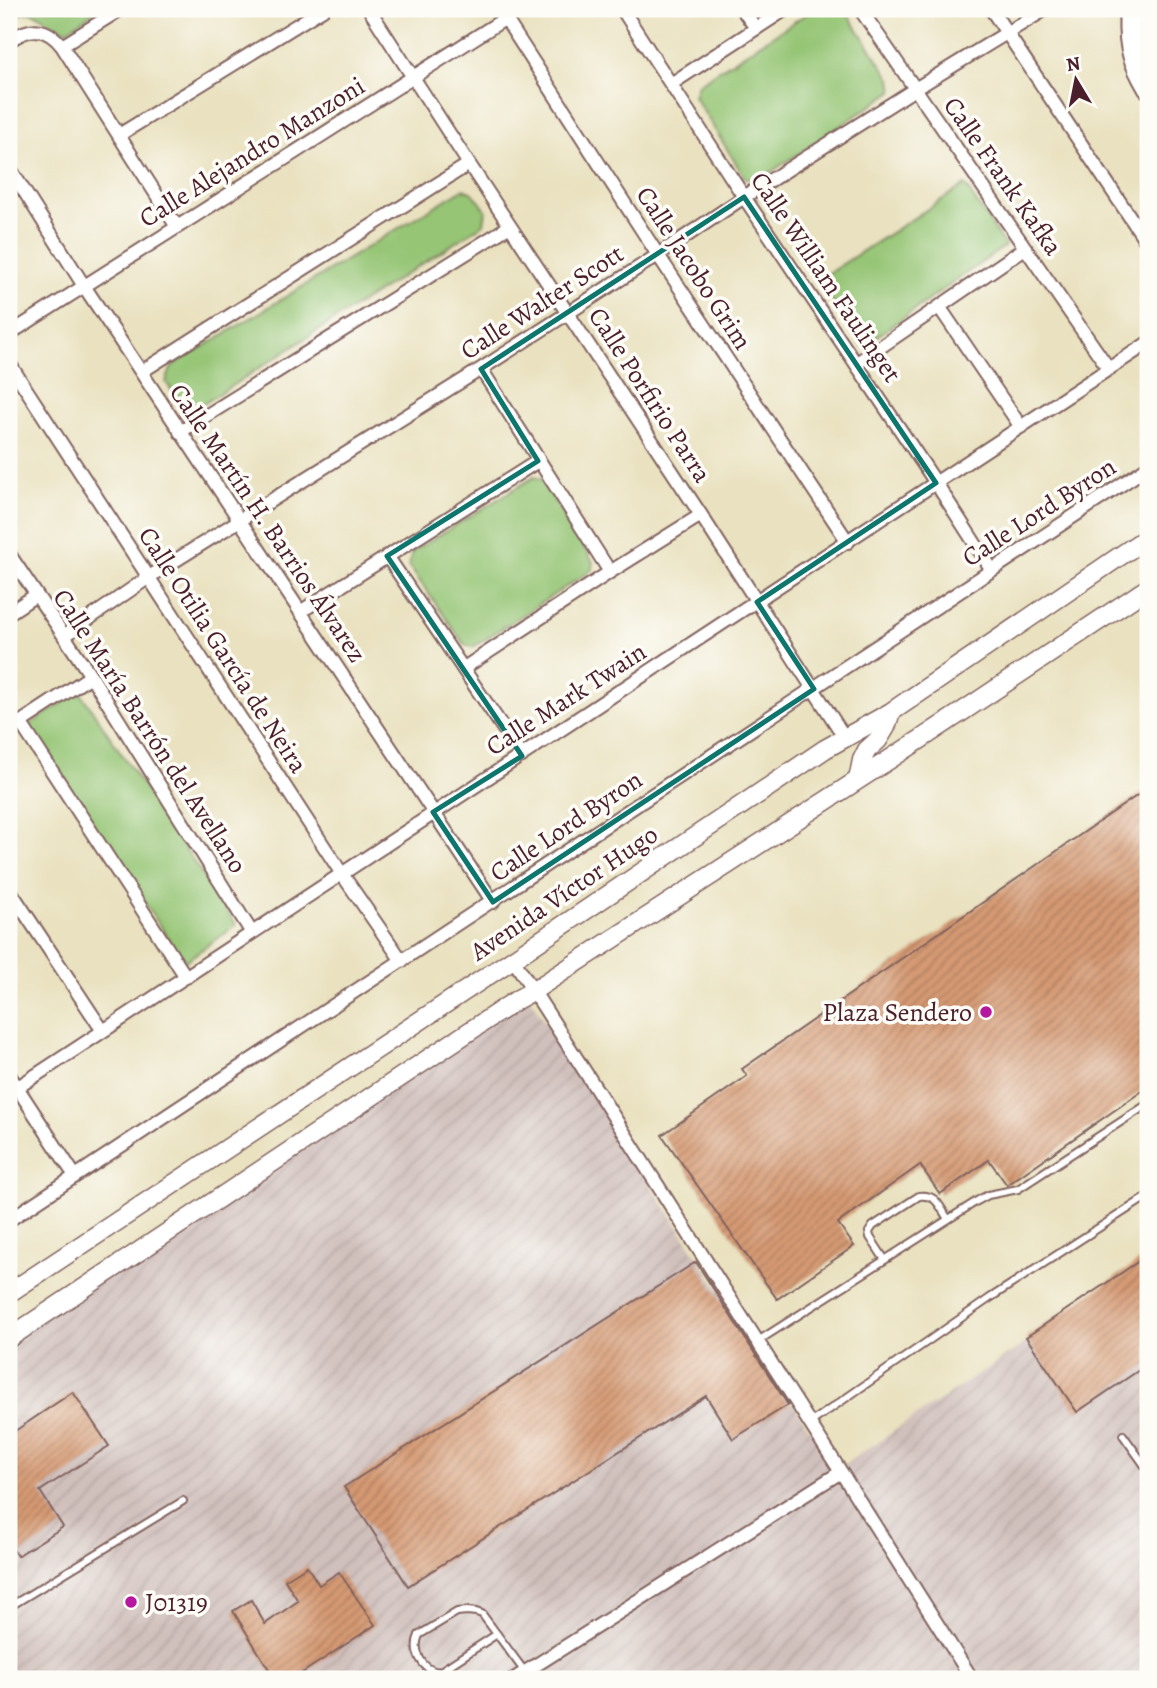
<svg xmlns="http://www.w3.org/2000/svg" width="1157" height="1688" font-family="Alegreya,serif">
	<defs>
		<pattern id="industrial-furrows" width="10" height="10" patternUnits="userSpaceOnUse" patternTransform="scale(1.75)"><rect width="10" height="10" fill="#d0c0bc"/><path d="M-1 1l2-2M0 10L10 0M9 11l2-2" fill="none" stroke="#b4a5a2"/></pattern>
		<pattern id="building-hatch" width="6" height="6" patternUnits="userSpaceOnUse" patternTransform="scale(1.75)"><rect width="6" height="6" fill="#d59a73"/><path d="M-1 1l2-2M0 6l6-6M5 7l2-2" fill="none" stroke="#af7d5f"/></pattern>
	</defs>
	<rect width="100%" height="100%" fill="#fdfcf7"/>
	<filter id="ink" filterUnits="userSpaceOnUse"><feTurbulence type="fractalNoise" baseFrequency=".0143" numOctaves="2"/><feDisplacementMap in="SourceGraphic" scale="14" xChannelSelector="R" yChannelSelector="G"/><feConvolveMatrix kernelMatrix="1 2 1 2 8 2 1 2 1" color-interpolation-filters="sRGB"/></filter>
	<filter id="wash" filterUnits="userSpaceOnUse"><feTurbulence type="fractalNoise" baseFrequency=".00686" numOctaves="4" result="noise"/><feDisplacementMap in="SourceGraphic" scale="28" xChannelSelector="R" yChannelSelector="G"/><feGaussianBlur stdDeviation="1.57" result="paint"/><feColorMatrix in="noise" values="0 0 0 0 0 0 0 0 0 0 0 0 0 0 0 0 0 1.4 0 .05"/><feComposite in="paint" operator="in"/></filter>
	<g filter="url(#wash)">
		<rect width="100%" height="100%" fill="#e9e1bf"/>
		<path fill="url(#industrial-furrows)" d="M525,991L836,1470L1148,1261V1679H9V1337Z"/>
		<path fill="#95c574" stroke="#707250" stroke-width="2" d="M9,9H99L67,30C42,23 37,1 9,20Z
			M814,9H844L891,79L893,91L756,182L745,178L694,96L698,84Z
			M965,185L1005,246L863,346L818,280Z
			M463,189L473,193L486,210L484,224L197,408H184L166,382L172,366Z
			M534,477L541,479L593,562L592,570L473,647L465,645L409,566L412,552Z
			M80,692L236,925L184,962L27,726Z"/>
		<g id="blocks">
			<path fill="url(#building-hatch)" d="M1148,788V1087L1007,1185L989,1160L940,1194L920,1165L838,1223L854,1246L777,1299L662,1135L747,1076L742,1069Z
				M1148,1255V1364L1077,1412L1026,1337Z
				M696,1262L788,1405L733,1439L706,1396L408,1586L344,1487Z
				M73,1392L109,1446L40,1491L63,1527L17,1556L9,1543V1435Z
				M307,1566L319,1585L339,1572L375,1625L293,1679H275L233,1611L251,1600L265,1624L298,1601L285,1580Z"/>
		</g>
	</g>
	<g filter="url(#ink)">
		<use href="#blocks" fill-opacity="0" stroke="#82635f" stroke-width="2"/>
		<g fill="none" stroke-linecap="round" stroke-linejoin="round">
			<defs>
				<path id="lane" d="M885,1260L870,1237L869,1232L873,1226L919,1196C937,1194 939,1206 948,1219
					M758,1341L977,1201L988,1195L1018,1189L1148,1104
					M810,1423L990,1298L1148,1196
					M1123,1435L1148,1470
					M9,1607L183,1501
					M497,1634L439,1672C422,1670 412,1651 419,1635L457,1612L467,1611L476,1612L482,1614L525,1672"/>
				<path id="street" d="M369,9L469,164L701,515L845,738
					M622,9L744,197L936,483L992,570
					M742,9L756,28
					M860,9L1109,369
					M991,9L1148,244
					M505,18L658,255L848,542
					M9,41C30,26 46,26 62,46L121,9
					M62,46L177,227
					M671,84L786,9
					M119,135L323,9
					M9,167L84,286L493,902
					M940,308L1021,427
					M9,334L520,9
					M9,363L342,874L402,961
					M857,363L1025,248
					M481,369L610,572
					M141,372L469,164
					M180,432L510,226
					M9,554L91,676L252,933
					M387,556L522,756
					M300,612L538,461
					M9,613L36,595
					M64,636L149,577L481,369L658,255L744,197L915,89L1046,9
					M464,668L610,572L701,515
					M20,722L186,977
					M9,730L91,676
					M9,889L103,1031
					M513,959L841,1472L514,1679
					M9,1075L75,1176
					M9,1093L1148,343
					M9,1220L1148,467
					M841,1472L972,1679"/>
				<path id="secondary" d="M858,780L862,760L867,750L878,740L886,727L891,712
					M9,1293L513,959L825,749L891,712L1148,537
					M9,1338L518,999L533,991L921,739L1148,588"/>
				<path id="primary" d="M1129,18C1128,47 1133,63 1148,88
					M1129,19L1148,51"/>
			</defs>
			<use href="#lane" stroke="#82635f" stroke-width="10"/>
			<use href="#street" stroke="#82635f" stroke-width="16"/>
			<use href="#secondary" stroke="#82635f" stroke-width="21"/>
			<use href="#primary" stroke="#82635f" stroke-width="23"/>
			<use href="#lane" stroke="#fff" stroke-width="6"/>
			<use href="#street" stroke="#fff" stroke-width="12"/>
			<use href="#secondary" stroke="#fff" stroke-width="18"/>
			<use href="#primary" stroke="#fff" stroke-width="19"/>
		</g>
	</g>
	<path fill="none" stroke="#0f766e" stroke-width="5" stroke-linejoin="round" d="M744,197L936,483L757,602L814,689L493,902L433,812L522,756L387,556L538,461L481,369Z"/>
	<g fill="#b5179e" stroke="#fdfcf7" stroke-width="2.5">
		<circle cx="986" cy="1012" r="7"/>
		<circle cx="131" cy="1602" r="7"/>
	</g>
	<g text-anchor="middle" dominant-baseline="central" stroke-width="7" stroke-linejoin="round" paint-order="stroke">
		<g font-size="26" fill="#4a1f2b" stroke="#fdfcf7">
			<text transform="translate(252 152) rotate(-32)">Calle Alejandro Manzoni</text>
			<text transform="translate(1003 176) rotate(55)">Calle Frank Kafka</text>
			<text transform="translate(694 268) rotate(57)">Calle Jacobo Grim</text>
			<text transform="translate(826 277) rotate(56)">Calle William Faulinget</text>
			<text transform="translate(542 302) rotate(-33)">Calle Walter Scott</text>
			<text transform="translate(650 395) rotate(57)">Calle Porfirio Parra</text>
			<text transform="translate(1039 512) rotate(-33)">Calle Lord Byron</text>
			<text transform="translate(268 523) rotate(56)">Calle Martín H. Barrios Álvarez</text>
			<text transform="translate(223 650) rotate(57)">Calle Otilia García de Neira</text>
			<text transform="translate(566 699) rotate(-33)">Calle Mark Twain</text>
			<text transform="translate(150 731) rotate(57)">Calle María Barrón del Avellano</text>
			<text transform="translate(566 826) rotate(-34)">Calle Lord Byron</text>
			<text transform="translate(564 893) rotate(-34)">Avenida Víctor Hugo</text>
		</g>
		<g font-size="26" fill="#4a1f2b" stroke="#fdfcf7" text-anchor="end">
			<text x="972" y="1012">Plaza Sendero</text>
			<text x="145" y="1602" text-anchor="start">J01319</text>
		</g>
	</g>
	<rect width="1157" height="1688" fill="none" stroke="#fdfcf7" stroke-width="35"/>
	<g transform="translate(1076 80) rotate(350)" stroke="#fdfcf7" stroke-width="5" paint-order="stroke">
	<path d="M0-5L12 26L0 18L-12 26Z" fill="#4a1f2b"/>
	<text y="-10" font-size="19" font-weight="bold" text-anchor="middle" fill="#4a1f2b">N</text>
	</g>
</svg>
